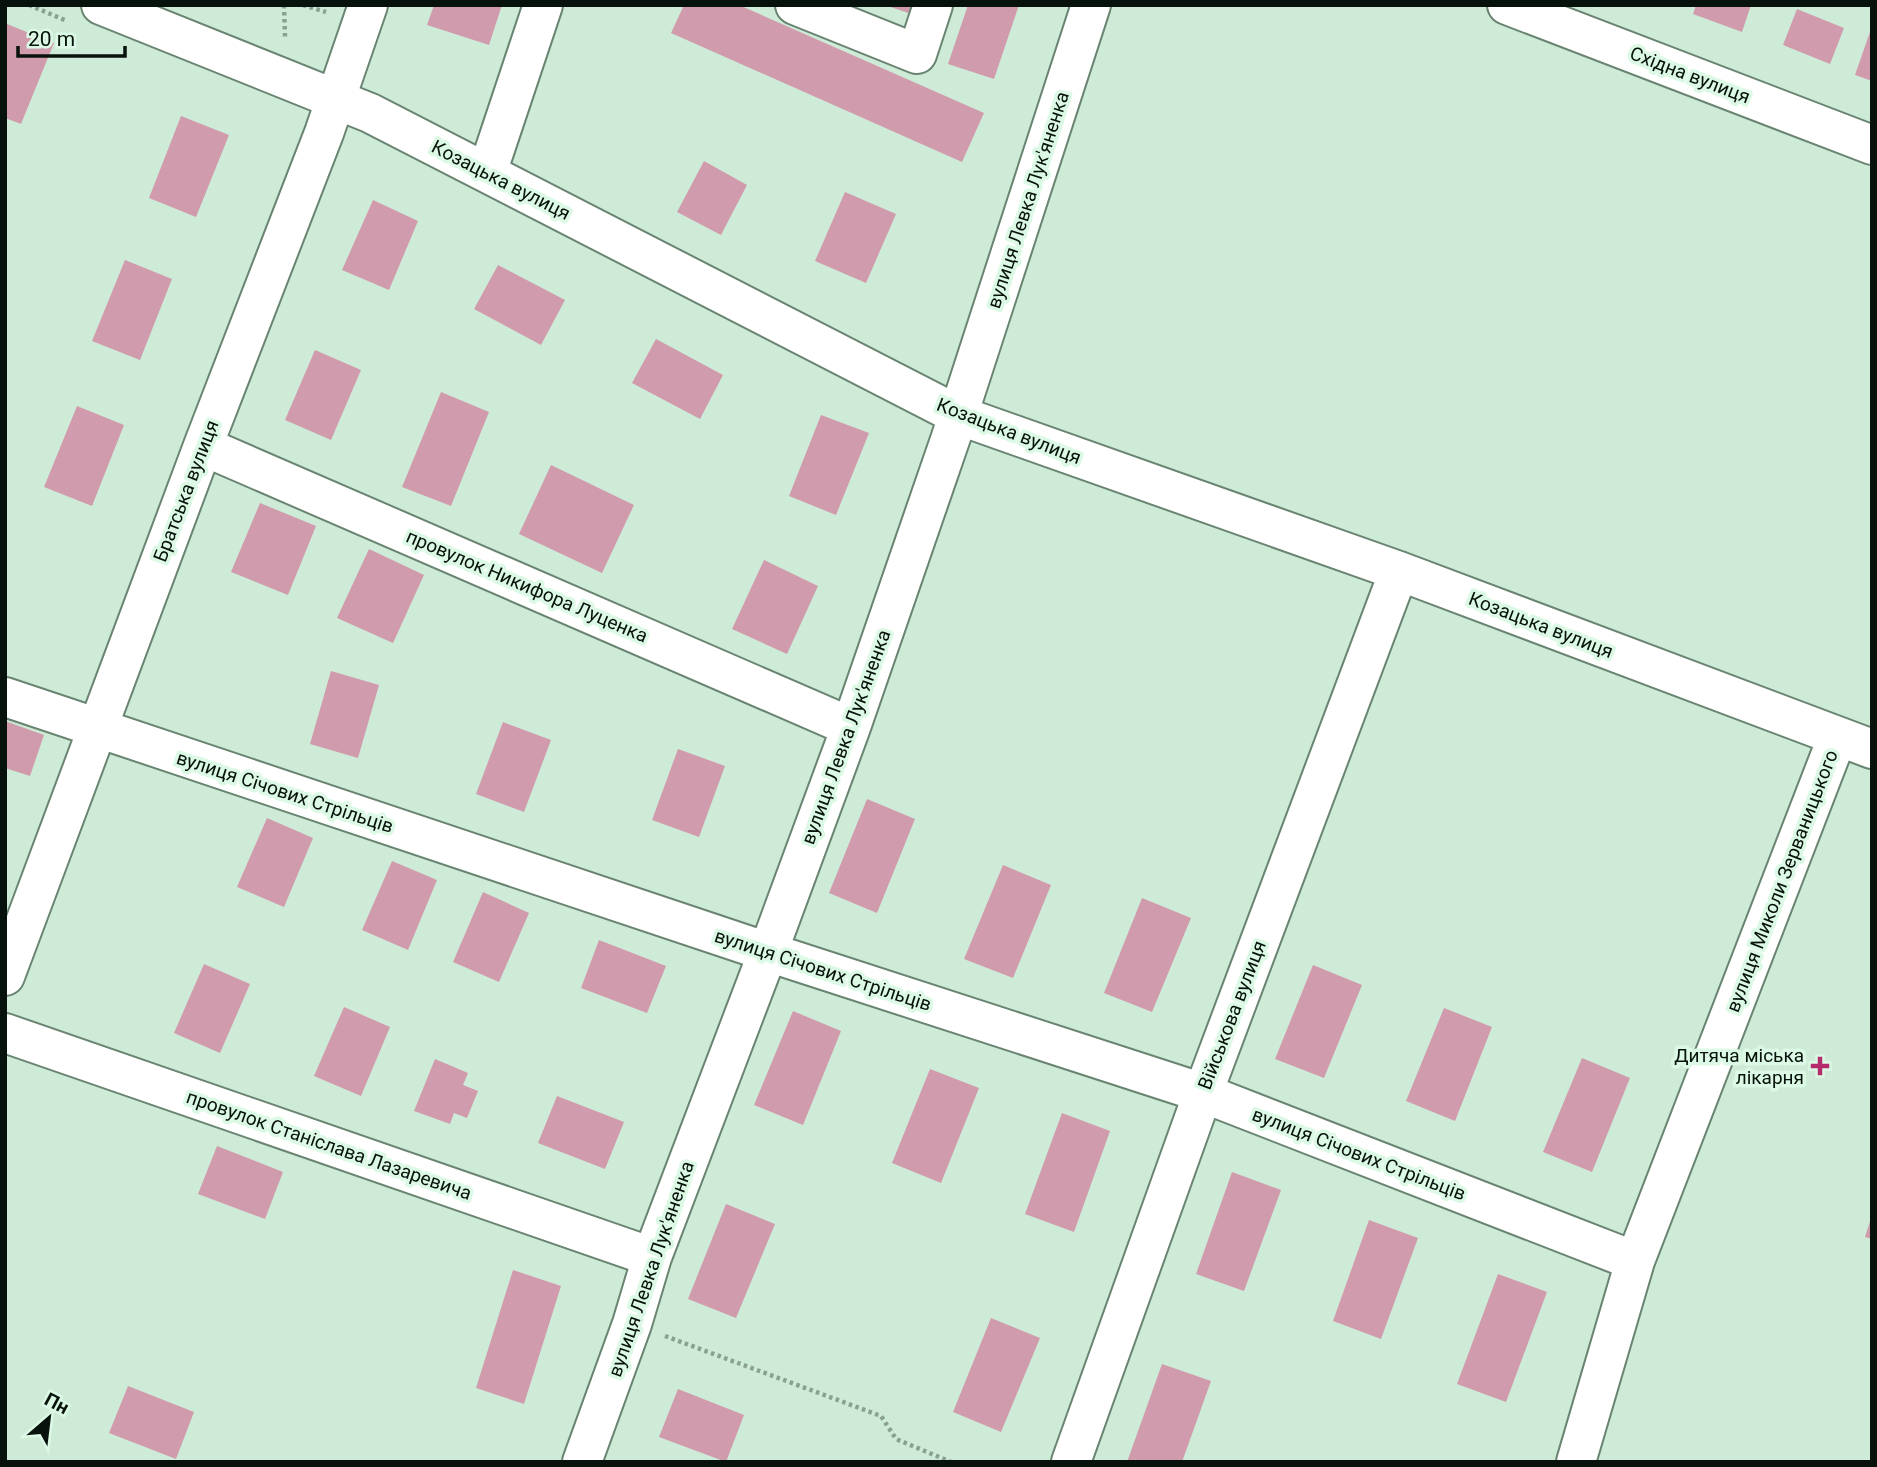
<svg xmlns="http://www.w3.org/2000/svg" width="1877" height="1467" font-family="Roboto,sans-serif">
	<rect width="100%" height="100%" fill="#ceebd7"/>
	<path fill="#d19bae" d="M434,5H502L489,45L427,25Z
		M684,5H739L984,113L962,162L671,33Z
		M885,5H914L911,14Z
		M968,5H1019L994,79L948,64Z
		M1696,5H1751L1742,32L1693,14Z
		M1797,9L1844,28L1830,64L1783,45Z
		M7,24L54,43L21,124L5,118Z
		M1871,29H1872V81L1855,75Z
		M181,116L229,135L196,217L149,198Z
		M704,161L747,185L721,235L677,212Z
		M845,192L896,214L866,283L815,261Z
		M373,200L418,221L389,290L342,270Z
		M125,260L172,279L140,360L92,341Z
		M498,265L565,300L541,345L474,309Z
		M656,339L723,375L700,419L632,383Z
		M315,350L361,370L331,440L285,420Z
		M441,392L489,412L451,506L402,487Z
		M77,406L124,425L92,506L44,487Z
		M821,415L869,433L836,515L789,496Z
		M551,465L634,505L602,573L519,534Z
		M260,503L316,526L288,595L231,572Z
		M369,549L424,575L393,643L337,618Z
		M764,560L818,586L787,654L732,629Z
		M331,671L379,685L358,758L310,744Z
		M5,721L44,735L30,776L5,768Z
		M503,722L551,740L524,812L476,794Z
		M678,749L725,766L699,837L652,820Z
		M867,799L915,819L877,913L829,893Z
		M267,818L313,838L284,907L237,887Z
		M392,861L437,880L408,950L362,930Z
		M1003,865L1051,885L1013,978L964,959Z
		M483,892L529,913L499,982L453,962Z
		M1142,898L1191,918L1152,1012L1104,993Z
		M599,940L666,966L647,1013L581,988Z
		M204,964L250,984L220,1053L174,1033Z
		M1313,965L1362,985L1324,1078L1275,1059Z
		M344,1007L390,1027L361,1096L314,1076Z
		M1444,1008L1492,1027L1455,1121L1406,1101Z
		M793,1011L841,1031L803,1125L754,1105Z
		M1582,1058L1630,1078L1592,1172L1543,1152Z
		M435,1059L468,1073L463,1085L478,1091L467,1118L454,1113L450,1124L414,1111Z
		M930,1069L979,1088L941,1183L892,1163Z
		M557,1096L624,1122L605,1169L538,1143Z
		M1062,1113L1110,1131L1074,1232L1025,1214Z
		M217,1146L283,1172L265,1219L198,1194Z
		M1232,1172L1281,1190L1244,1291L1196,1274Z
		M726,1204L775,1224L736,1318L688,1299Z
		M1871,1218H1872V1239L1865,1237Z
		M1369,1220L1418,1238L1381,1339L1333,1321Z
		M513,1270L561,1286L524,1404L476,1388Z
		M1498,1274L1547,1292L1506,1402L1457,1384Z
		M991,1318L1040,1338L1001,1432L953,1412Z
		M1162,1364L1211,1381L1182,1462H1127Z
		M128,1386L194,1412L176,1459L109,1433Z
		M678,1389L744,1415L726,1462L659,1437Z"/>
	<g fill="none" stroke-linecap="round" stroke-linejoin="round">
		<defs>
			<path id="minor" d="M101,5L370,113L958,415L1399,571L1872,749
				M795,5L917,54L933,5
				M1507,5L1872,145
				M487,173L543,5
				M203,446L851,727
				M5,697L768,952L1203,1093L1635,1261
				M5,976L203,446L324,133L368,5
				M5,1033L652,1257
				M582,1462L632,1324L652,1257L768,952L851,727L951,437L1091,5
				M1071,1462L1203,1093L1399,571
				M1576,1462L1635,1261L1837,738"/>
		</defs>
		<use href="#minor" stroke="#698471" stroke-width="42"/>
		<path stroke="#8aa191" stroke-width="4.5" stroke-dasharray="3.5 3.5" stroke-linecap="butt" d="M29,5L67,21
			M284,5L285,37
			M303,5L326,12
			M665,1336L881,1416L896,1439L951,1462"/>
		<use href="#minor" stroke="#fff" stroke-width="38"/>
	</g>
	<path fill="#b52c6d" stroke="#dbf9e4" stroke-width="2.5" d="M1816.5 1055.5h7v7h7v7h-7v7h-7v-7h-7v-7h7z"/>
	<g text-anchor="middle" dominant-baseline="central" stroke-width="7" stroke-linejoin="round" paint-order="stroke">
		<g font-size="19" fill="#08120c" stroke="#dbf9e4">
			<text transform="translate(1690 75) rotate(21)">Східна вулиця</text>
			<text transform="translate(501 180) rotate(27)">Козацька вулиця</text>
			<text transform="translate(1028 200) rotate(-72)">вулиця Левка Лук'яненка</text>
			<text transform="translate(1009 431) rotate(21)">Козацька вулиця</text>
			<text transform="translate(186 491) rotate(-69)">Братська вулиця</text>
			<text transform="translate(527 586) rotate(23)">провулок Никифора Луценка</text>
			<text transform="translate(1541 625) rotate(21)">Козацька вулиця</text>
			<text transform="translate(846 737) rotate(-70)">вулиця Левка Лук'яненка</text>
			<text transform="translate(285 792) rotate(18)">вулиця Січових Стрільців</text>
			<text transform="translate(1782 881) rotate(-69)">вулиця Миколи Зерваницького</text>
			<text transform="translate(823 970) rotate(18)">вулиця Січових Стрільців</text>
			<text transform="translate(1232 1015) rotate(-69)">Військова вулиця</text>
			<text transform="translate(329 1145) rotate(19)">провулок Станіслава Лазаревича</text>
			<text transform="translate(1359 1154) rotate(21)">вулиця Січових Стрільців</text>
			<text transform="translate(651 1269) rotate(-71)">вулиця Левка Лук'яненка</text>
		</g>
		<g font-size="19" fill="#08120c" stroke="#dbf9e4" text-anchor="end">
			<text x="1804" y="1055">Дитяча міська<tspan x="1804" dy="22">лікарня</tspan></text>
		</g>
	</g>
	<rect width="1877" height="1467" fill="none" stroke="#08120c" stroke-width="14"/>
	<g transform="translate(49 1418) rotate(28)" stroke="#dbf9e4" stroke-width="5" paint-order="stroke">
	<path d="M0-5L12 26L0 18L-12 26Z" fill="#08120c"/>
	<text y="-10" font-size="19" font-weight="bold" text-anchor="middle" fill="#08120c">Пн</text>
	</g>
	<path d="M18 46v10h107v-10" fill="none" stroke="#08120c" stroke-width="3.5"/>
	<text x="28" y="46" font-size="21" fill="#08120c" stroke="#dbf9e4" stroke-width="5" paint-order="stroke">20 m</text>
</svg>
